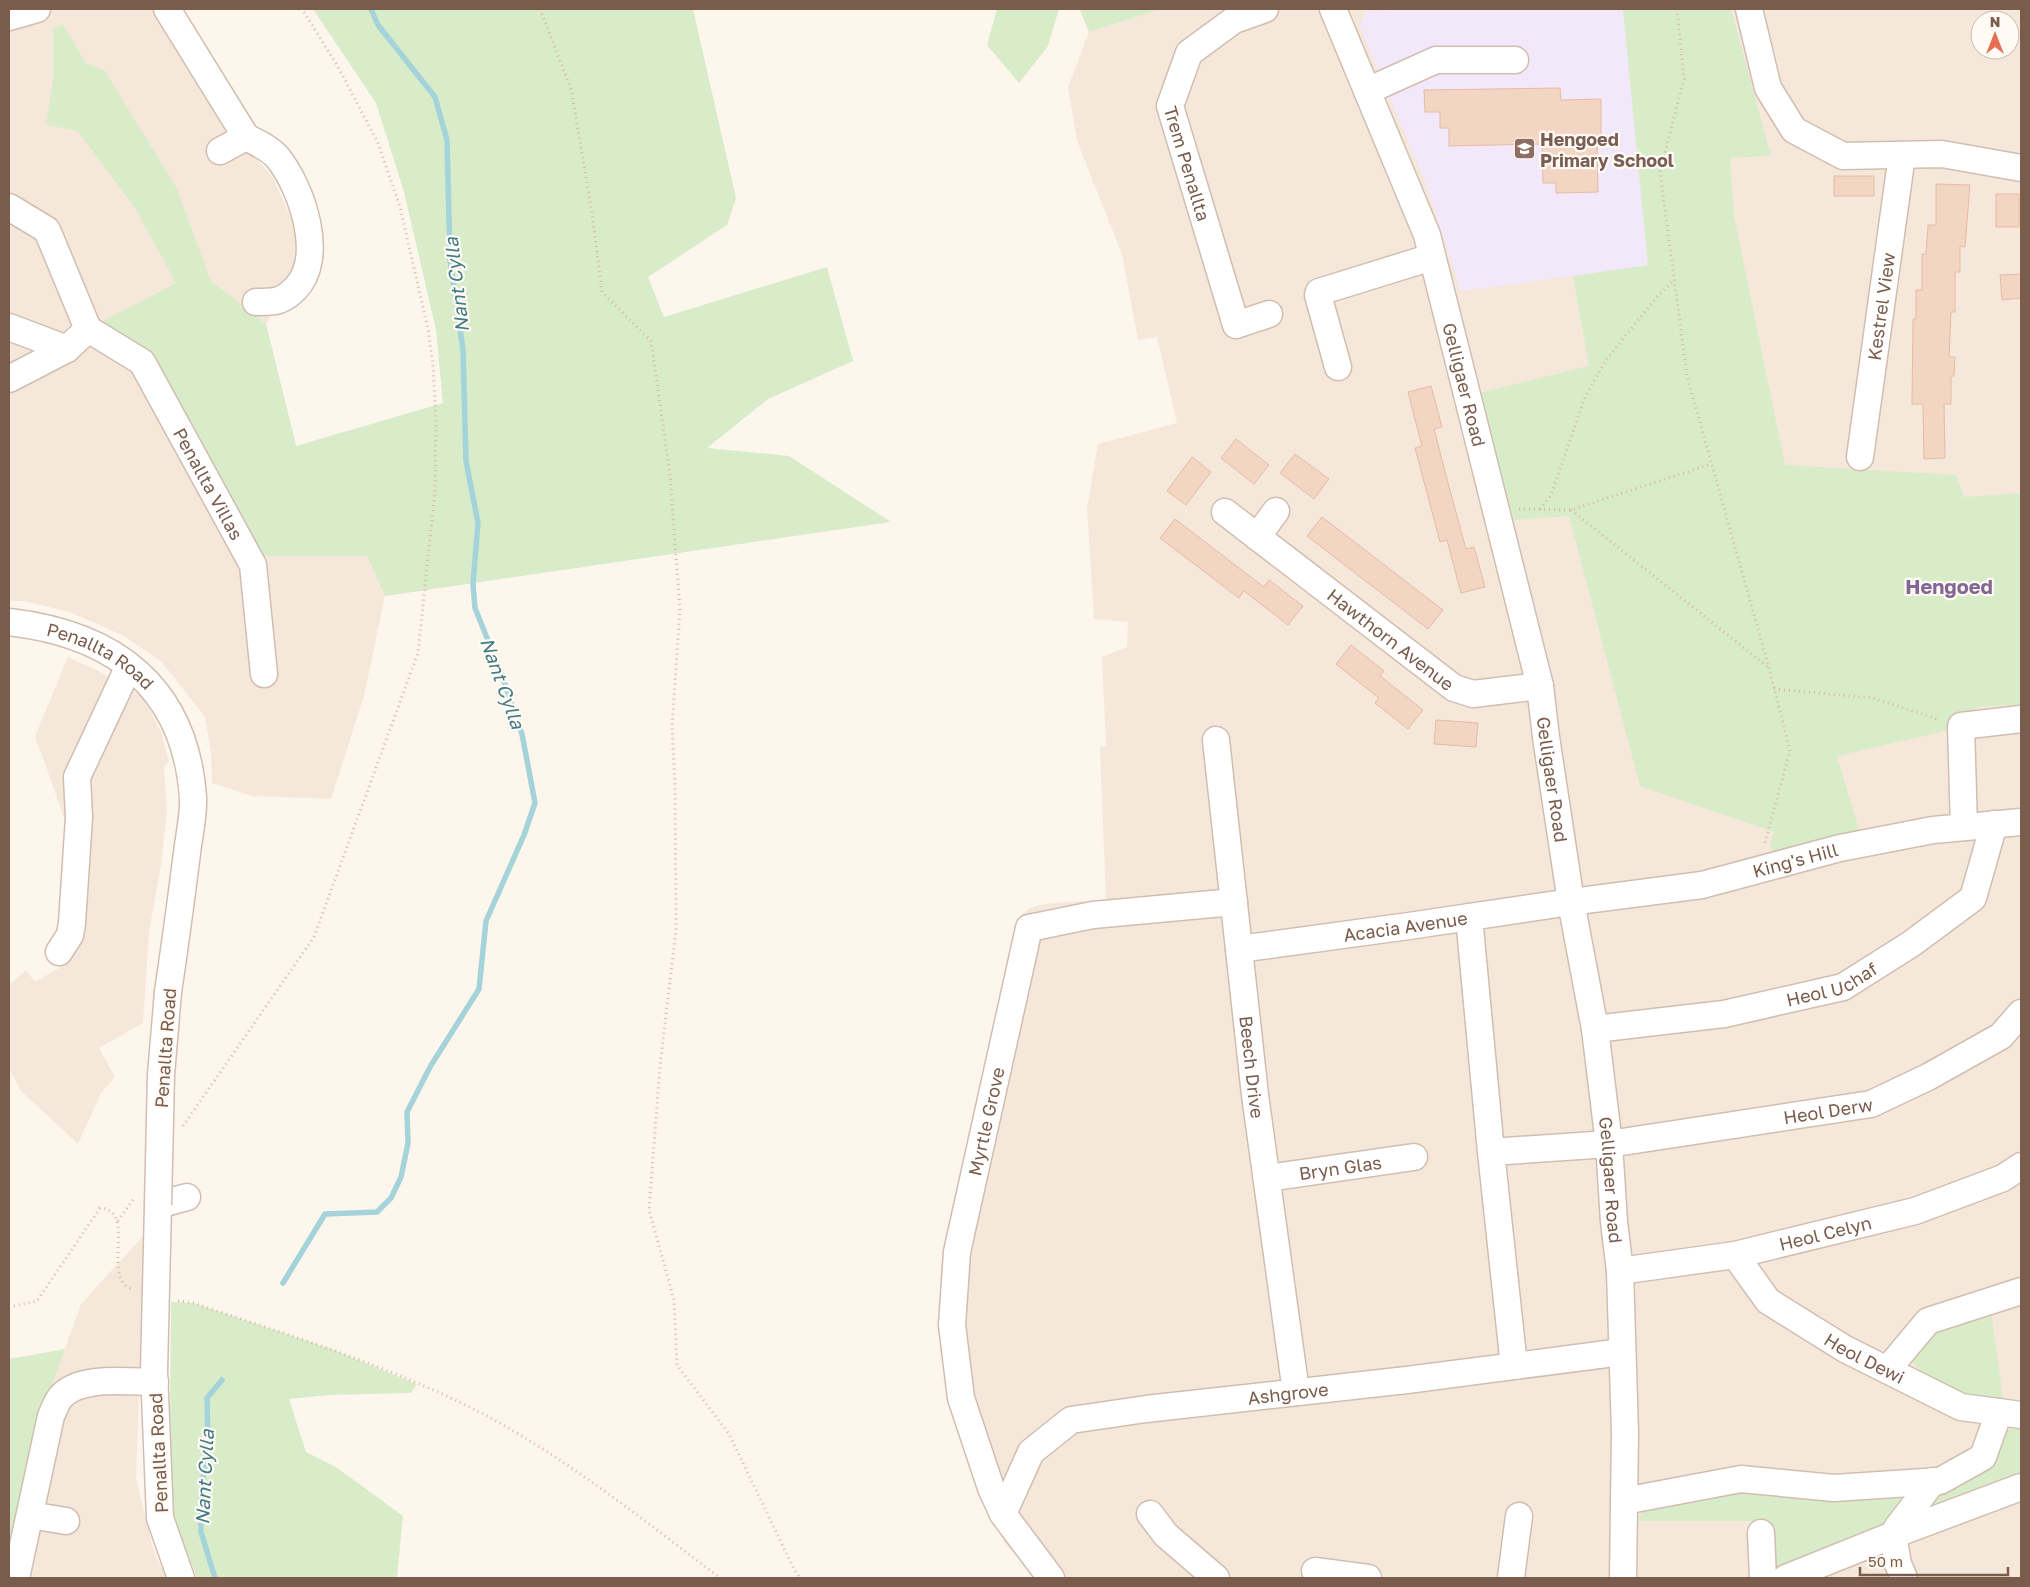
<svg xmlns="http://www.w3.org/2000/svg" width="2030" height="1587" font-family="'Golos Text',sans-serif">
	<rect width="100%" height="100%" fill="#fdf6ec"/>
	<path fill="#f5e8da" fill-rule="evenodd" d="M9,9H156L233,130L273,178L297,231L292,284L266,324L296,446L367,556L385,596L364,696L331,799L252,796L212,783L211,753L205,717L161,661L124,636L70,612L24,601H9Z
		M1079,9H2021V1578H1036L1004,1542L970,1464L947,1379L1016,929L1021,915L1030,908L1043,904L1081,901L1106,902L1100,747L1106,746L1102,657L1127,647L1128,622L1094,619L1087,508L1098,444L1177,423L1157,337L1138,340L1122,254L1077,141L1068,87L1089,32ZM1980,20H2010V50H1980Z
		M68,657L109,676L144,698L161,732L169,761L164,767L167,810L161,865L149,932L143,1023L99,1048L115,1077L101,1093L78,1144L21,1091L9,1069V985L26,970L35,982L69,962L82,842L72,840L35,736Z
		M144,1235L136,1479L155,1555L167,1578H12L41,1416L81,1304Z"/>
	<path fill="#f3e8fa" d="M1422,9H1623L1648,266L1461,291L1425,181L1360,27L1364,13L1372,11Z"/>
	<path fill="#d8ecc9" d="M313,9H693L736,198L727,225L648,277L664,317L827,267L853,361L768,399L707,448L789,456L891,522L385,596L367,556H256L101,322L176,283L135,208L78,131L46,125L53,80V28L63,25L86,63L105,71L176,187L211,281L266,324L296,446L443,403L436,330L404,192L376,103Z
		M997,9H1059L1048,46L1019,83L987,45Z
		M1080,9H1161L1089,32Z
		M1623,9H1731L1771,156L1730,158L1734,216L1785,465L1956,475L1964,497L2021,493V704L1979,707L1950,730L1837,756L1860,833L1776,860L1770,844L1774,832L1640,786L1569,516L1514,520L1479,393L1589,366L1573,276L1648,265Z
		M171,1302L193,1303L331,1349L417,1384L411,1393L329,1395L289,1399L306,1452L336,1467L403,1516L397,1578H197L172,1511L170,1419Z
		M1990,1304L2004,1405C1973,1397 1929,1385 1910,1359L1924,1330Z
		M65,1349L41,1416L9,1578V1359Z
		M2021,1426V1485L1775,1576L1766,1566L1765,1521H1639L1642,1512L1653,1505L1715,1487L1940,1485L2004,1431Z"/>
	<g fill="none" stroke-linecap="round" stroke-linejoin="round">
		<path stroke="#a5d3da" stroke-width="5.5" d="M283,1283L325,1214L377,1212L391,1198L401,1177L408,1143L407,1112L430,1067L479,989L486,921L524,835L535,803L522,734L501,673L475,608L473,584L478,523L466,461L463,350L450,259L447,140L435,97L378,25L371,9
			M215,1578L201,1532V1490L208,1446L207,1398L222,1380"/>
	</g>
	<path fill="#f3d5c3" stroke="#e6bba3" d="M1560,88L1561,100L1601,99V137H1597L1598,192L1556,193V183H1543L1542,144L1449,146V128H1440V112H1425L1424,90Z
		M1834,176H1874V196H1834Z
		M1936,184L1970,185L1965,247L1960,246V272H1955V312H1951L1949,357H1955L1954,376H1951V404H1944L1945,458L1924,459L1923,404H1912L1913,319H1916V290H1922V254H1926L1928,225H1936Z
		M1996,194H2019V227H1996Z
		M2021,274V298L2002,300L2000,275Z
		M1431,386L1442,427L1434,429L1448,483L1466,549L1474,547L1485,587L1461,593L1447,540L1440,542L1415,448L1422,446L1408,392Z
		M1236,439L1269,465L1254,484L1221,458Z
		M1295,454L1329,479L1314,499L1280,473Z
		M1192,457L1211,472L1186,505L1167,491Z
		M1322,517L1443,610L1428,629L1307,536Z
		M1175,519L1264,587L1269,580L1303,606L1288,625L1244,591L1239,598L1160,538Z
		M1351,645L1384,671L1380,676L1423,710L1408,729L1375,703L1379,698L1336,664Z
		M1436,720L1478,723L1476,747L1434,744Z"/>
	<g fill="none" stroke-linecap="round" stroke-linejoin="round">
		<defs>
			<g id="minor">
				<path d="M167,9L246,137L220,151"/>
				<path id="s1" d="M1265,9L1234,20L1189,53L1170,106L1236,325L1269,314"/>
				<path id="s2" d="M1333,9L1427,235L1540,686L1546,737L1571,902L1595,1029L1609,1144L1614,1222L1620,1271L1625,1433L1623,1578"/>
				<path d="M1749,9L1768,88L1794,130L1843,156L1942,154L2021,168"/>
				<path d="M9,17L37,9"/>
				<path d="M1367,91L1436,60H1515"/>
				<path d="M246,137C257,143 270,148 278,158C302,188 326,258 295,289C289,295 283,300 275,301C269,302 262,302 256,302"/>
				<path d="M9,207L47,230L88,329L67,349L9,379"/>
				<path d="M9,327L67,349"/>
				<path id="s3" d="M88,329L142,362L253,565L264,674"/>
				<path d="M1338,367L1318,295L1319,292L1432,257"/>
				<path id="s4" d="M1860,457L1902,155"/>
				<path id="s5" d="M1225,512L1454,688L1473,694L1540,686"/>
				<path d="M1257,537L1276,511"/>
				<path id="s6" d="M9,622C113,634 185,686 193,797C194,815 189,835 187,853C181,900 175,946 168,992"/>
				<path id="s7" d="M1216,740L1255,1095L1296,1392"/>
				<path d="M1964,827L1961,726L2021,719"/>
				<path d="M1469,917L1491,1152"/>
				<path id="s8" d="M1239,949L1409,926L1571,902L1702,885L1840,848L1933,830L2021,822"/>
				<path d="M59,952L70,935L72,923L79,817L77,777L129,666"/>
				<path id="s9" d="M1595,1029L1724,1014L1843,987L1911,944L1973,898L1994,824"/>
				<path id="s10" d="M1267,1178L1414,1157"/>
				<path id="s11" d="M1735,1255L1768,1301L1845,1349L1961,1407L2021,1415"/>
				<path id="s12" d="M1620,1271L1735,1255L1915,1211L2003,1178L2021,1166"/>
				<path id="s13" d="M1514,1366L1491,1152L1609,1144L1871,1104L1928,1077L2001,1036L2021,1013"/>
				<path d="M1887,1370L1928,1321L2021,1291"/>
				<path d="M1933,1481L1897,1528L1893,1535L2021,1487"/>
				<path d="M1624,1501L1741,1479L1834,1488L1940,1481L1983,1457L1999,1412"/>
				<path id="s14" d="M1003,1514L1031,1452L1071,1420L1146,1409L1407,1380L1622,1352"/>
				<path d="M1150,1514L1166,1535L1216,1578"/>
				<path d="M30,1515L66,1521"/>
				<path d="M1761,1533L1763,1578"/>
				<path d="M1315,1571L1368,1578"/>
				<path d="M16,1578L51,1416C54,1410 56,1403 60,1398C78,1375 128,1382 155,1382"/>
				<path d="M181,1578L160,1518L154,1371L158,1205L187,1197"/>
				<path id="s15" d="M1051,1578L1003,1514L991,1488L961,1398L952,1325L957,1252L1029,928L1093,915L1234,902"/>
				<path d="M1511,1578L1519,1516"/>
				<path d="M1786,1578L1893,1535L1898,1564L1904,1578"/>
			</g>
		</defs>
		<use href="#minor" stroke="#d1beb0" stroke-width="29"/>
		<path stroke="#d9b8a5" stroke-width="3" stroke-dasharray="1 4" stroke-linecap="butt" d="M540,9L571,89L592,213L602,292L651,341L670,475L680,609L672,727L675,785L676,930L660,1066L649,1210L674,1300L677,1365L729,1434L795,1571L800,1578
			M1677,9L1684,79L1660,172L1687,376L1769,668L1790,751L1765,842L1767,846
			M1519,509L1571,510L1711,464
			M1540,509L1551,495L1585,397L1606,360L1656,298L1674,280
			M1571,510L1768,667
			M1774,689L1873,698L1940,720
			M183,1126L314,937L418,653L435,491L436,421L433,365L428,329L400,207L378,143L337,65L302,9
			M118,1221L135,1197
			M178,1301L193,1303C292,1336 394,1367 487,1416C570,1461 645,1521 720,1578
			M9,1307L37,1301L100,1208C134,1210 107,1263 124,1284C126,1286 131,1289 134,1290"/>
		<use href="#minor" stroke="#fff" stroke-width="26"/>
		<defs>
			<path id="minor-bridge" d="M158,1205L161,1075L168,992"/>
		</defs>
		<use href="#minor-bridge" stroke="#d1beb0" stroke-width="29" stroke-linecap="butt"/>
		<use href="#minor-bridge" stroke="#fff" stroke-width="26"/>
	</g>
	<defs>
		<symbol id="school-square" viewBox="-11 -11 22 22"><rect x="-9" y="-9" width="18" height="18" rx="4" fill="#8d6e63" stroke="#fffaf3"/><path d="M0-5L7-2L0 1L-7-2ZM-4 1L0 2.5L4 1V4Q0 6-4 4Z" fill="#fff"/></symbol>
	</defs>
	<g fill-rule="evenodd">
		<use href="#school-square" x="1512" y="136" width="25" height="25"/>
	</g>
	<g text-anchor="middle" dominant-baseline="central" stroke-width="4.5" stroke-linejoin="round" paint-order="stroke">
		<g font-size="18" font-weight="bold" fill="#785e54" stroke="#fffaf3" text-anchor="start">
			<text x="1540" y="139">Hengoed<tspan x="1540" dy="21">Primary School</tspan></text>
		</g>
		<g font-size="18" fill="#7a5c4d" stroke="#fffaf3">
			<text stroke="none"><textPath href="#s1" startOffset="205">Trem Penallta</textPath></text>
			<text stroke="none"><textPath href="#s4" startOffset="152">Kestrel View</textPath></text>
			<text stroke="none"><textPath href="#s2" startOffset="399">Gelligaer Road</textPath></text>
			<text stroke="none"><textPath href="#s3" startOffset="202">Penallta Villas</textPath></text>
			<text stroke="none"><textPath href="#s5" startOffset="209">Hawthorn Avenue</textPath></text>
			<text stroke="none"><textPath href="#s6" startOffset="99">Penallta Road</textPath></text>
			<text stroke="none"><textPath href="#s2" startOffset="804">Gelligaer Road</textPath></text>
			<text stroke="none"><textPath href="#s8" startOffset="564">King's Hill</textPath></text>
			<text stroke="none"><textPath href="#s8" startOffset="168">Acacia Avenue</textPath></text>
			<text stroke="none"><textPath href="#s9" startOffset="242">Heol Uchaf</textPath></text>
			<text transform="translate(165 1048) rotate(-86)">Penallta Road</text>
			<text stroke="none"><textPath href="#s7" startOffset="329">Beech Drive</textPath></text>
			<text stroke="none"><textPath href="#s13" startOffset="555">Heol Derw</textPath></text>
			<text stroke="none"><textPath href="#s15" startOffset="484">Myrtle Grove</textPath></text>
			<text stroke="none"><textPath href="#s10" startOffset="74">Bryn Glas</textPath></text>
			<text stroke="none"><textPath href="#s2" startOffset="1209">Gelligaer Road</textPath></text>
			<text stroke="none"><textPath href="#s12" startOffset="209">Heol Celyn</textPath></text>
			<text stroke="none"><textPath href="#s11" startOffset="169">Heol Dewi</textPath></text>
			<text stroke="none"><textPath href="#s14" startOffset="338">Ashgrove</textPath></text>
			<text transform="translate(158 1453) rotate(-93)">Penallta Road</text>
		</g>
		<g font-size="19" font-style="italic" fill="#437c86" stroke="#fffaf3">
			<text transform="translate(456 285) rotate(-97)">Nant Cylla</text>
			<text transform="translate(503 683) rotate(70)">Nant Cylla</text>
			<text transform="translate(204 1477) rotate(-87)">Nant Cylla</text>
		</g>
		<g font-size="20" font-weight="bold" fill="#846695" stroke="#fffaf3">
			<text x="1949" y="586">Hengoed</text>
		</g>
	</g>
	<rect width="2030" height="1587" fill="none" stroke="#7a5c4d" stroke-width="20"/>
	<g transform="translate(1995 35)"><circle r="24" fill="#fffaf3" stroke="#cabbb1"/>
	<path d="M0-4L9 19L0 12L-9 19Z" fill="#e76f51"/>
	<text y="-8" font-size="14" font-weight="bold" text-anchor="middle" fill="#7a5c4d">N</text>
	</g>
	<path d="M1860 1567v8h148v-8" fill="none" stroke="#7a5c4d" stroke-width="2.5"/>
	<text x="1868" y="1567" font-size="15" fill="#7a5c4d" stroke="#fffaf3" stroke-width="4" paint-order="stroke">50 m</text>
</svg>
